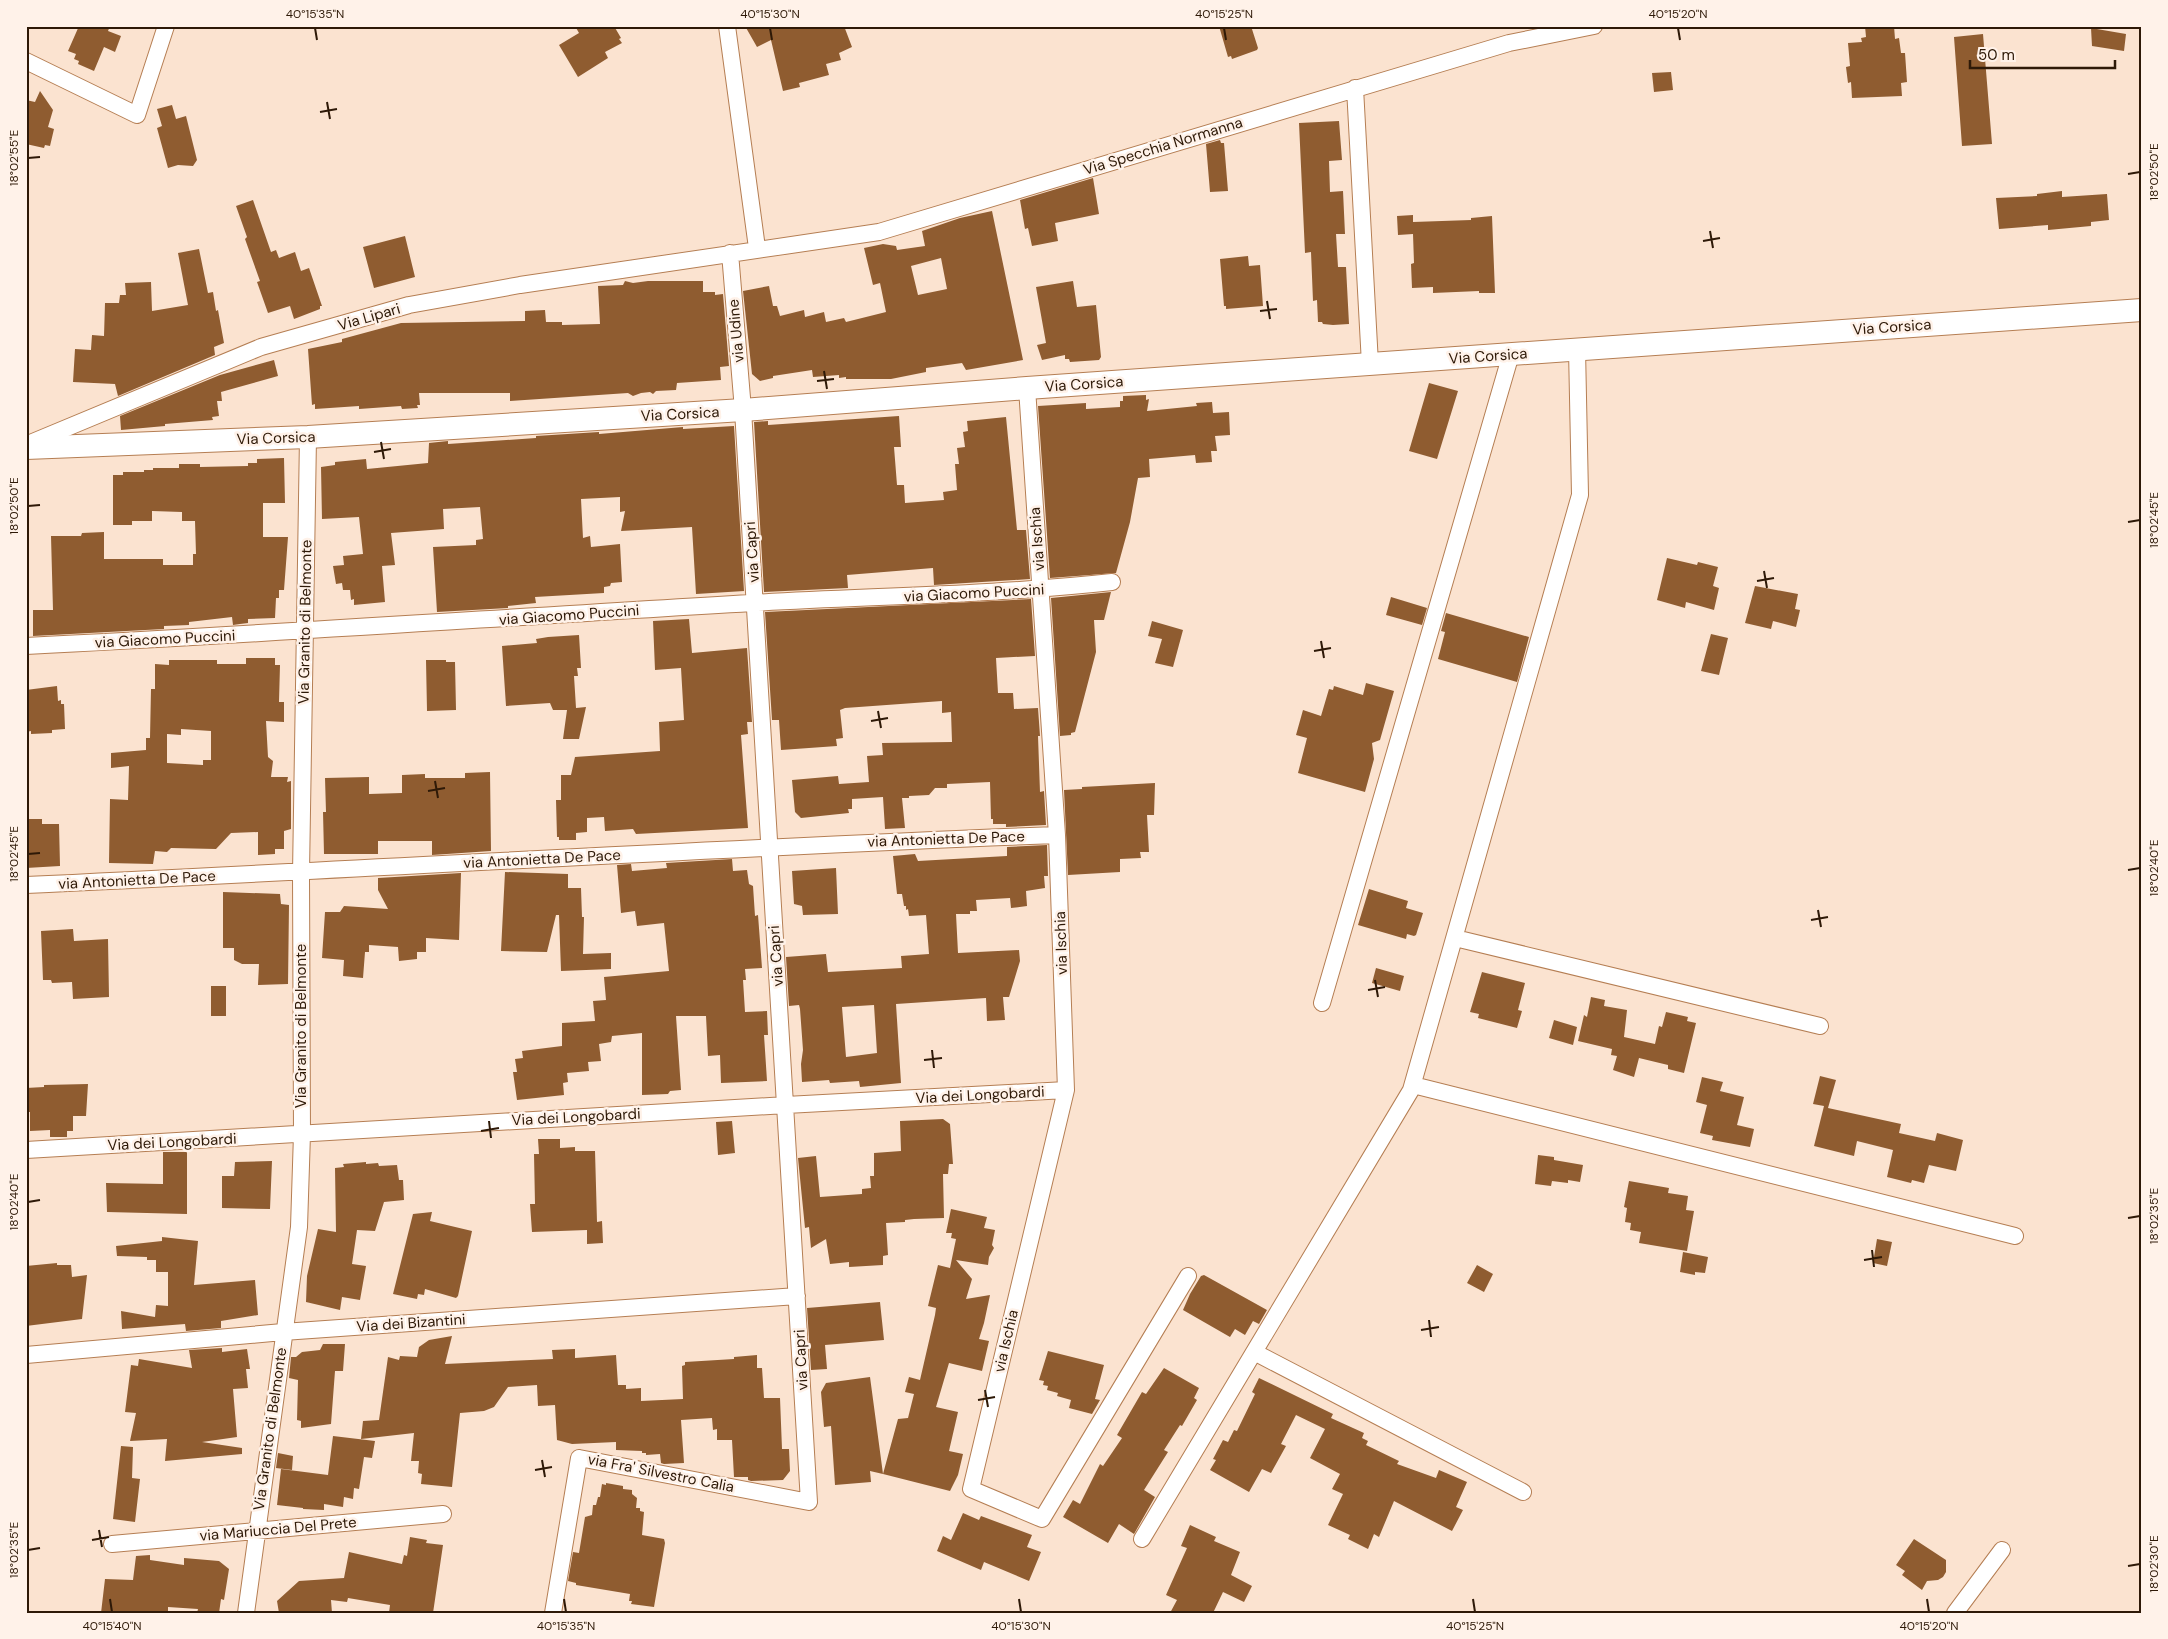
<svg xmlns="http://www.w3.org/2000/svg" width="2168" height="1639" font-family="'DM Sans',sans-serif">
	<rect width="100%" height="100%" fill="#fbe3d0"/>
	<path fill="#8f5c30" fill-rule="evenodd" d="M79,26H110L108,31L121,36L115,52L104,47L94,71L78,64L79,61L74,59L76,54L68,51Z
		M575,26H614L621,38L619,39L622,43L605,52L608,58L578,77L559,45L579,33Z
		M745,26H844L852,47L839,53L841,60L826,64L829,75L799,83L800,87L783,91L771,40L757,47Z
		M1219,26H1251L1258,48L1257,50L1232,59L1231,56L1228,57Z
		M1865,26H1894L1895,39L1899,38L1901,53H1905L1907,82L1901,83L1902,96L1852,98L1851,82L1848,83L1846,67L1850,66L1848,43L1862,42L1861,38L1866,37Z
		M2091,28L2126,34L2124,51L2092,46Z
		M1983,34L1992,144L1962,146L1954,37Z
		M1671,72L1673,90L1654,92L1652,73Z
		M40,91L53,110L48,127L54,129L50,146L45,145L44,148L26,144V100L35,102Z
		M172,105L176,119L186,116L197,160L193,166L178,165L168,168L157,128L162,126L157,109Z
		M1339,121L1342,160L1329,161L1330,192L1343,191L1345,234H1336L1338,267H1346L1349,324L1333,325L1323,324L1322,322H1318L1317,300L1313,301L1311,252L1305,253L1299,123Z
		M1220,140L1221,143H1224L1228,191L1210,192L1206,144Z
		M1093,178L1099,214L1055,223L1058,241L1032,246L1028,228L1025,229L1020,200Z
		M2062,191V197L2107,194L2109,220L2091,222V226L2048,230V225L1999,229L1996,198L2037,196V194Z
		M253,200L271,252L276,250L279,258L295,252L301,271L309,268L322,306H320V309L294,319L290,306L268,313L257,282L260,281L245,239L247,237L236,206Z
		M992,211L1023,360L966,370L962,363L926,368V372L891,379H846V377L839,378V375L813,377L812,370L773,376V378L760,381L752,374L743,291L769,286L773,306H777L780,316L804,310L805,317L824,312L826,322L844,318L846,322L886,312L880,283L873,285L864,248L883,244L896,246L897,250L925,246L922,231L960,218ZM941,258L947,289L918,295L911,266Z
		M1413,215V222L1471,220V218L1492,216L1495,293H1479V291L1433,293V287L1412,288L1411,264L1414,263L1413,234L1398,235L1397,216Z
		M405,236L415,277L374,288L363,247Z
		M199,249L208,293L213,292L216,311L218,310L224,343L214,347L215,355L118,396L115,384L73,382L75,349L91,350L92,335L104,336L105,303H119L120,295H126L125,283L151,282L152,311L188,305L178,253Z
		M1248,256L1249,266L1260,265L1263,306L1226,309V306H1224L1220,259Z
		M625,281L633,283L648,281H703V292H715V295L723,294L729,366L720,367L721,380L677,383L676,390L656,391L653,394L650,392L641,393L633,396L628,393L510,401V393H419L420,405H417L418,408L402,409L401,406L359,409V406L315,409V404L312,405L308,349L342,342V339L401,323L525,321V311L545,310L546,322H562V325L600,324L598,286L623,285Z
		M1073,281L1077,307L1096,305L1101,357L1099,360L1070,362L1069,359H1065V355L1042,360L1037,345L1046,343L1036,287Z
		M274,360L278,376L221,392L222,401H217L219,416L212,417L213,420L165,424V426L121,430L120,416L220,375Z
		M1429,383L1458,391L1437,459L1409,451Z
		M1146,395V400L1149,399L1147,411L1197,406L1196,403L1212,402L1213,413L1229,412L1230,435L1215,436L1217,451H1211L1212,462L1196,463L1195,455L1149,459L1150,477L1138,478L1130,522L1116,573L1050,578L1038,406L1086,403V409L1120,407V401H1123V396Z
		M899,416L901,447H894L897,485H904L905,503L944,500L943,492L957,490L955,464H959L957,448L965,447L963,432L968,431L967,421L1006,417L1017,530H1026L1030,579L934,585L933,568L847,575L848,588L764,592L754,422L768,421V425Z
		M734,426L744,591L696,594L692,527L621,531L625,511L620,512V497L581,499L583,538L590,536L591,547L620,544L622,582L611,583L610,586L604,587V593L535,597L536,603L508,606V608L437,612L433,547L476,545V540L483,539L480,507L443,509L444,529L391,533L395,565L382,566L385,602L354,605V599L351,600L350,590H343L342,583L336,584L333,566L344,565L343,556L363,554L359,517L322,519L321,467L335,465V462L366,459L367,469L428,463L429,443L448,441V444L536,438V436L599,432V434L683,427V429Z
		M284,458L285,503H263V537H288L284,590H279V598H276L275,618L248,619V623L240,624L233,625L232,617L189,622V625L164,626V629L33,636V610H53L51,536H81L82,533L104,532V559H163V565H193V554H196L195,521H182V512L152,511V521H132V525H113V475H123V472H144V470H153V468H179V464H200V467L248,466V463H257V459Z
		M1667,558L1697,565L1698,562L1718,567L1713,586L1719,588L1714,610L1686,602L1685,608L1657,600Z
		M1755,586L1798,594L1795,609L1800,610L1796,627L1773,621L1771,629L1745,623Z
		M1111,592L1104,620H1094L1096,652L1075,732L1071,733V735L1060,736L1051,598Z
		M1391,597L1427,608L1422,625L1386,615Z
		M1031,599L1035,656L996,658L998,693H1013L1014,709L1038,708L1040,736H1038L1040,792L1044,791L1046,825L1006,827V824H993V819H991L990,782L947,784V788H935L929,795L909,796V798H902L905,828L885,829L883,797L852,799V809H848L849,813L801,818L795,812L792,780L838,776L839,784L869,782L867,756L883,755L882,743L952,742L951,712L942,713V701L845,708L840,710L843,738L836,739L837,746L781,750L779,720H772L765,612Z
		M1446,613L1529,637L1517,682L1438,659L1445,632L1441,631Z
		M689,619L692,653L747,648L752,722H747L748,734L741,735L748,828L636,834L633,829L605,831L604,817L587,818V832L576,833V840H559V837H557L556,800H561V775H571L575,757L660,751L659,722L684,720L681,668L655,670L653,621Z
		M1152,621L1183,630L1173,667L1155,663L1162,639L1148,636Z
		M1711,634L1728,638L1719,675L1701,671Z
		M579,635L581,668H577L578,676H574L576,708L586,707L579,739H563L567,710H553L550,703L506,706L502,646L537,643L536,639L548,637Z
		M246,658H275V665H280L279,702H284V722L266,721L268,757L273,761L271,777H288L287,782L291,781V829L284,831V849H275V854L258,855V832L231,833L216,849L171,848L167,852L155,851L153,864L109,863L110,799L128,800L129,766L111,768V753L146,750V738H150L151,689H155V664L169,665V660H217V664H246ZM181,729L211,731V760H203V765L167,763V734L181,735Z
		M426,660H446V662H455L456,710L427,711Z
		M1366,683L1394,691L1380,740L1372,743L1374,759L1365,792L1298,773L1307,738L1296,735L1303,710L1321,716L1329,689L1333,690L1334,686L1363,695Z
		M57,686L58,701L61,700V704H64L65,729L52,730V733L31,734V731L26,732V690Z
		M490,772L491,851L432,855V841H378V854H324L323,812H326L325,778L369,777V794L402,793V775L425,774V778H465V773Z
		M1155,783L1154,815H1147L1149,852H1140L1141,858L1120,859V872L1068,875L1064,790L1082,789V787Z
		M26,819H42V824H59L60,866L26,868Z
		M1047,845L1048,876H1044L1045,888L1026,891L1027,906L1011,908L1010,898L976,900L977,911H970V914H956L958,953L1019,950L1020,961L1009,997H1003L1005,1020L987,1021L986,998L896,1004L901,1083L860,1087L859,1081L830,1083L829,1080L802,1082L801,1064L803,1050L800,1009L799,1005L789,1006L786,957L826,954L828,972L902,968L901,956L929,954L926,915L909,916L908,909L906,910V906H904L902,894H897L893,856L915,854L918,861L1007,856V847ZM874,1005L877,1053L846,1057L842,1007Z
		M732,859L733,871L747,870L749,884L753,886L755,916L758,915L762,968L745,969L746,980H743L745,1012L767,1011L768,1035H764L767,1081L721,1083L720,1055L708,1056L706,1016H676L681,1090L670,1091L668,1094L642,1095V1033L612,1036L611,1042L599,1044L601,1061L588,1062L589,1071L567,1073L568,1082L563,1083L564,1095L517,1100L513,1072H517L515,1059L523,1058L522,1051L562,1046V1023L595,1021L593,1001L606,1000L604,977L669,971L664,923L637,926L635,911L621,913L617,865L631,864L632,871L667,868L666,863Z
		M836,868L838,914L803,915L802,906L794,904L792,871Z
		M505,872L568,874V888H581L582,917H584L583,954L611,953V969L561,971L559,915H556L547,952L501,951Z
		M461,873L459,940L426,938V952H417V959L399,961L398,947L369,945V952H365L363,978L343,976L344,960L322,958L325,912H340L344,906L388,909L378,890V878Z
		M1369,889L1408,901L1406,908L1423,913L1416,935L1414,936L1407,934L1406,939L1358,925Z
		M223,892L280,894L281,904L289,905L288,984L258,985L259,964H242L234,960V948H223Z
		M73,929L74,941L108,939L109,997L73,999L72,982L52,983L51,980H43L41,931Z
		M1376,968L1404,976L1400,991L1372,983Z
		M1482,972L1525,983L1518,1010L1522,1011L1517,1028L1478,1018L1479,1014L1470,1012Z
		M211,986H226V1016H211Z
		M1591,997L1605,1000L1604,1006L1627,1010L1624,1037L1655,1044L1659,1026L1662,1027L1666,1012L1688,1017L1687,1021L1696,1023L1684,1073L1668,1069V1065L1639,1058L1634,1077L1613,1070L1617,1056L1611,1055L1612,1049L1578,1041L1584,1015L1587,1017Z
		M1554,1020L1577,1027L1573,1045L1549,1038Z
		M1820,1076L1836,1080L1828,1108L1901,1124L1899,1133L1935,1141L1937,1133L1963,1140L1956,1171L1929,1165L1924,1183L1912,1180L1911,1183L1887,1177L1893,1150L1857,1141L1854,1156L1814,1146L1824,1106L1813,1104Z
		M1702,1077L1723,1082L1720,1091L1744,1097L1737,1125L1754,1129L1750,1147L1712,1140L1713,1136L1700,1133L1707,1105L1696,1102Z
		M88,1084L86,1116H73V1131H67V1137H50V1130L30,1131V1112H26V1088L44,1087V1085Z
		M943,1119L950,1124L953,1164H949L948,1174H943L944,1218L914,1219L905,1220V1222L886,1223L888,1255L883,1256V1265L849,1267V1262L830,1264L826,1239L811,1248L809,1227L805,1228L798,1158L816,1156L820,1197L862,1194V1189L871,1188L870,1176H874V1153L901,1151L900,1121Z
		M732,1121L735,1153L718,1155L716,1122Z
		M538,1139H560V1148L575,1147V1151H595L597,1222L602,1221L603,1243L587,1244V1230L532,1232L530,1204H535L534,1154H539Z
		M163,1152H187V1214L107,1212L106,1183L163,1184Z
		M1538,1155L1554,1157V1160L1583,1165L1580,1182L1568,1180V1183L1552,1181L1551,1186L1535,1184Z
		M272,1161L270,1209L222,1208V1176H234L235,1162Z
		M366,1162V1164L378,1163L379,1166L397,1165L399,1180H403L404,1200L384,1202L375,1231L357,1230L352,1264L366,1266L360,1300L342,1297L340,1310L306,1302L307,1276L318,1229L336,1232L335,1168L344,1167L343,1164Z
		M1629,1181L1669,1188L1668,1193L1688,1196L1686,1210L1694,1211L1687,1251L1639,1243L1641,1232L1630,1230L1631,1223L1625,1222L1627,1208L1624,1207Z
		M951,1209L987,1217L984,1228L995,1230L992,1245L994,1248L989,1257L988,1265L956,1260L972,1279L966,1299L990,1295L984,1323L979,1339L989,1341L982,1371L949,1363L936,1407L958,1412L949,1451L963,1454L958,1475L950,1491L883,1474L898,1419L908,1418L914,1394L905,1392L909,1377L920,1380L935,1315L936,1308L928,1306L938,1265L950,1268L956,1239L951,1238L952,1233H946Z
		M432,1212L430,1221L472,1231L458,1296L456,1298L425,1289L424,1295L418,1294L417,1299L393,1294L413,1214Z
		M162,1237L198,1241L194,1285L255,1280L258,1315L221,1321V1328L186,1331L185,1324L122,1329L121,1311L155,1317L156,1305L168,1306V1272H156V1260H147V1257L117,1256L116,1246L162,1241Z
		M1877,1239L1892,1242L1887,1266L1873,1263Z
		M1683,1252L1708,1257L1705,1273L1695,1272V1275L1680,1272Z
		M57,1263V1265H71L72,1277L87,1275L82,1319L26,1326V1266Z
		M1477,1265L1493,1274L1484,1292L1467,1283Z
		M1204,1275L1267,1310L1259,1324L1253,1321L1245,1335L1235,1329L1230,1337L1183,1310L1190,1294L1201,1276Z
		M880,1302L884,1340L825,1345L827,1369L811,1370L807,1308Z
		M452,1336L445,1364L553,1359L552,1350L575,1349V1358L616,1355L618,1385H626V1389L641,1388V1401L683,1399L682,1366L685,1365V1362L734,1359V1357L757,1355V1368H762L764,1398H780L782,1449H789L790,1471L783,1480L751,1481L748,1480V1477H734L732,1440H717V1429L713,1430L712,1418L681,1420L684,1463L664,1464L661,1463L660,1454L646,1455V1453H642V1451L616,1450V1442L572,1444L557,1440L555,1405L538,1406L537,1385L508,1387L494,1407L484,1411L460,1413L452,1487L421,1484L422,1474L418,1473L419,1461H411L414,1433L361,1439L363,1421L379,1420L388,1357L399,1360L400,1356L417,1357L419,1347L429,1340Z
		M323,1344H345L343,1371H335L331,1424L301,1428V1421L297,1420L298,1380L289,1378L291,1357H296L302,1352L320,1350Z
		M222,1348V1352L247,1349L250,1369H246L248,1388L233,1389L237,1437L202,1442L242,1448V1454L165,1461L167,1439L130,1441L136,1413L125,1412L131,1365L138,1366L139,1359L192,1368L189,1350Z
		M1048,1351L1104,1365L1095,1399L1100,1400L1092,1414L1069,1408L1071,1400L1057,1396L1058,1393L1047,1390L1048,1386L1043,1385L1044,1381L1039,1380Z
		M1164,1368L1199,1388L1194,1398L1197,1400L1182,1426L1180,1425L1164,1450L1168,1452L1144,1490L1155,1497L1134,1534L1119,1524L1108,1543L1063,1517L1073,1500L1080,1504L1100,1464L1103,1466L1122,1438L1117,1435L1142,1392L1146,1394Z
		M870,1377L883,1474L870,1471L871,1482L835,1485L831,1426L824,1427L821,1392L826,1383Z
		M1259,1378L1333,1414L1331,1418L1364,1433L1362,1438L1368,1441L1366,1445L1399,1461L1397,1464L1436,1478L1439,1470L1467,1482L1456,1507L1463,1510L1452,1531L1394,1501L1379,1537L1374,1534L1368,1549L1348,1539L1350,1535L1328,1525L1343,1494L1332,1489L1340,1474L1310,1458L1325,1429L1296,1415L1281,1444L1286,1446L1271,1473L1262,1469L1249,1492L1210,1470L1216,1460L1213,1459L1223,1440L1228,1442L1234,1430L1237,1431L1255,1394L1252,1392Z
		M333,1436L375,1441L372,1458L364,1457L359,1489L354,1488L353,1499L344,1497L343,1507L324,1504V1510L303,1509V1508L277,1505L281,1469L328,1475Z
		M121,1446L133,1447L132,1478L140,1479L135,1522L113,1519Z
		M278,1453L293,1456L292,1470L276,1468Z
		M606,1483L623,1486V1489L632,1490V1494L637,1498L636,1508H640V1511L644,1512L642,1535L664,1539L665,1543L654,1607L631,1604L632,1601H629L630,1594L576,1585V1583L568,1581L573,1552L579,1553L585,1517L592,1515L593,1505H596L598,1497H600L602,1484L606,1485Z
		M963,1513L979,1520L981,1516L1032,1535L1027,1547L1041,1552L1029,1581L984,1562L981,1570L937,1551L943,1536L951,1540Z
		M1190,1525L1216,1537L1214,1541L1240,1552L1231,1575L1252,1586L1244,1602L1223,1592L1213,1613H1170L1177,1600L1166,1595L1187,1548L1181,1546Z
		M410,1537L427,1540L426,1543L443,1545L433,1613H389L390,1605L348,1598L347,1602L331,1600L332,1613H279L277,1601L299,1581L344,1578L349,1552L402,1564L404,1555L407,1556Z
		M1914,1539L1946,1560V1572L1943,1577L1938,1580L1927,1581L1922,1590L1902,1575L1905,1571L1896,1565Z
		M150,1555V1560L184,1565V1558L219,1561L229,1569L224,1600L221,1599L219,1613H197L198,1609L168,1607V1613H101L105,1579L133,1580L136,1556Z"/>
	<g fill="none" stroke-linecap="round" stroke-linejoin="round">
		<defs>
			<path id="street" d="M727,26L757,248
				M26,61L137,115L166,26
				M1355,88L1370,364
				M1027,388L1057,835L1066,1090L971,1489L1042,1519L1188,1276
				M28,444L261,347L409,305L520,285L879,232L1509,43L1594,26
				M26,646C268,634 510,617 752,603C872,596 993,595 1112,582
				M26,885C370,869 713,848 1057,835
				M1455,938L1820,1026
				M1322,1003L1511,354
				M1413,1085L2015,1236
				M26,1150L786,1105L1066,1090
				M1254,1352L1523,1492
				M26,1355L283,1332L797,1296
				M1142,1539L1411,1090L1580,495L1577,349
				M112,1544L443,1514
				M246,1613L299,1227L302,1134L301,873L308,437
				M553,1613L579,1458L809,1502L743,410L730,253
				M1955,1613L2002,1550"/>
			<path id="secondary" d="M26,448L308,437L743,410L1027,388L2142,310"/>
		</defs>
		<use href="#street" stroke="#b57e53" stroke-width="18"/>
		<use href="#secondary" stroke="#b57e53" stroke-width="24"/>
		<use href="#street" stroke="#fff" stroke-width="16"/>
		<use href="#secondary" stroke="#fff" stroke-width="22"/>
	</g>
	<path fill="none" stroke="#2e1907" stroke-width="2" d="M315,28L317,40M770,28L772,40M1224,28L1226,40M1678,28L1680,40M327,102L330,119M320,112L337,109M28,158L40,157M2128,174L2140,172M1710,231L1713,248M1703,241L1720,238M1267,301L1270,319M1260,311L1277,309M824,371L827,389M817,381L834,379M381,442L384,459M374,452L391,449M28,506L40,505M2128,522L2140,520M1764,571L1767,588M1757,581L1774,578M1321,641L1324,658M1314,651L1331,648M878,711L881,728M871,721L888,718M435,781L438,798M428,791L445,788M28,854L40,853M2128,870L2140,868M1818,910L1821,927M1811,920L1828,917M1375,980L1378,997M1368,990L1385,987M932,1050L934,1068M924,1060L942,1058M489,1121L491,1138M481,1131L499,1128M28,1202L40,1200M2128,1218L2140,1216M1872,1250L1874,1267M1864,1260L1882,1257M1429,1320L1431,1337M1421,1330L1439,1327M985,1390L988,1407M978,1400L995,1397M542,1460L545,1477M535,1470L552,1467M99,1530L102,1547M92,1540L109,1537M28,1550L40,1548M2128,1566L2140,1564M110,1599L112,1612M564,1599L566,1612M1019,1599L1021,1612M1473,1599L1475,1612M1927,1599L1929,1612"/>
	<g text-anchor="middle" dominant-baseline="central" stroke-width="5" stroke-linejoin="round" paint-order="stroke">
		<g font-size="15" fill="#2e1907" stroke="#fff2e9">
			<text transform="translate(1163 146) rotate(-17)">Via Specchia Normanna</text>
			<text transform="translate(369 317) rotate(-16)">Via Lipari</text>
			<text transform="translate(1892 327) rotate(-4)">Via Corsica</text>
			<text transform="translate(736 331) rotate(-95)">via Udine</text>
			<text transform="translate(1488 356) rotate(-4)">Via Corsica</text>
			<text transform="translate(1084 384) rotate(-4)">Via Corsica</text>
			<text transform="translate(680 414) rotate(-3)">Via Corsica</text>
			<text transform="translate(276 438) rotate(-2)">Via Corsica</text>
			<text transform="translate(1037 539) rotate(-94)">via Ischia</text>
			<text transform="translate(752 552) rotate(-94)">via Capri</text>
			<text transform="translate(974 593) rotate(-3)">via Giacomo Puccini</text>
			<text transform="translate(569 615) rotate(-4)">via Giacomo Puccini</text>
			<text transform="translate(305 622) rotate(-89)">Via Granito di Belmonte</text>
			<text transform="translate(165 639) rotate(-3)">via Giacomo Puccini</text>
			<text transform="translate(946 839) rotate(-2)">via Antonietta De Pace</text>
			<text transform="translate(542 859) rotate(-3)">via Antonietta De Pace</text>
			<text transform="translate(137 880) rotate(-3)">via Antonietta De Pace</text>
			<text transform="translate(1061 943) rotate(-92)">via Ischia</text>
			<text transform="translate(776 956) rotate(-94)">via Capri</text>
			<text transform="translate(301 1026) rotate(-90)">Via Granito di Belmonte</text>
			<text transform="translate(980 1095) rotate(-3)">Via dei Longobardi</text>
			<text transform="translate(576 1117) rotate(-3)">Via dei Longobardi</text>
			<text transform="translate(172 1142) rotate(-3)">Via dei Longobardi</text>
			<text transform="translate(411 1323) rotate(-4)">Via dei Bizantini</text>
			<text transform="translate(1006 1341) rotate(-77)">via Ischia</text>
			<text transform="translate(801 1360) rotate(-93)">via Capri</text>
			<text transform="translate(270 1429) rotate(-82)">Via Granito di Belmonte</text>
			<text transform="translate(661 1473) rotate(11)">via Fra' Silvestro Calia</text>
			<text transform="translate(278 1529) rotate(-5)">via Mariuccia Del Prete</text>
		</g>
	</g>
	<rect width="2168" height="1639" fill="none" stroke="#fff2e9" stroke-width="55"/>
	<path d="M1970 60v8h145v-8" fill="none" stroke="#2e1907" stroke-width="2.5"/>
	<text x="1978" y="60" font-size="15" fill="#2e1907" stroke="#fff2e9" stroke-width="4" paint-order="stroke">50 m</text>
	<rect x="28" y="28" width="2112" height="1584" fill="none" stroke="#2e1907" stroke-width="2"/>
	<g font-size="12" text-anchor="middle" fill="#2e1907">
		<text x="315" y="18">40°15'35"N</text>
		<text x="770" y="18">40°15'30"N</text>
		<text x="1224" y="18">40°15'25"N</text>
		<text x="1678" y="18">40°15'20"N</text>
		<text transform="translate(14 158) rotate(-90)" y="4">18°02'55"E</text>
		<text transform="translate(2154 172) rotate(-90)" y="4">18°02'50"E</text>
		<text transform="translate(14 506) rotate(-90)" y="4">18°02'50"E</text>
		<text transform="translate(2154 520) rotate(-90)" y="4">18°02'45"E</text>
		<text transform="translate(14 854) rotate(-90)" y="4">18°02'45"E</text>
		<text transform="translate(2154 868) rotate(-90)" y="4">18°02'40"E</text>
		<text transform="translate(14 1202) rotate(-90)" y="4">18°02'40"E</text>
		<text transform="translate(2154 1216) rotate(-90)" y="4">18°02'35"E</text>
		<text transform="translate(14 1550) rotate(-90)" y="4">18°02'35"E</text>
		<text transform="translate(2154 1564) rotate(-90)" y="4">18°02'30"E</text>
		<text x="112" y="1630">40°15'40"N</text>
		<text x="566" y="1630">40°15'35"N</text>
		<text x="1021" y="1630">40°15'30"N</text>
		<text x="1475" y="1630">40°15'25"N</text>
		<text x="1929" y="1630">40°15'20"N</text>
	</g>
</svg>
